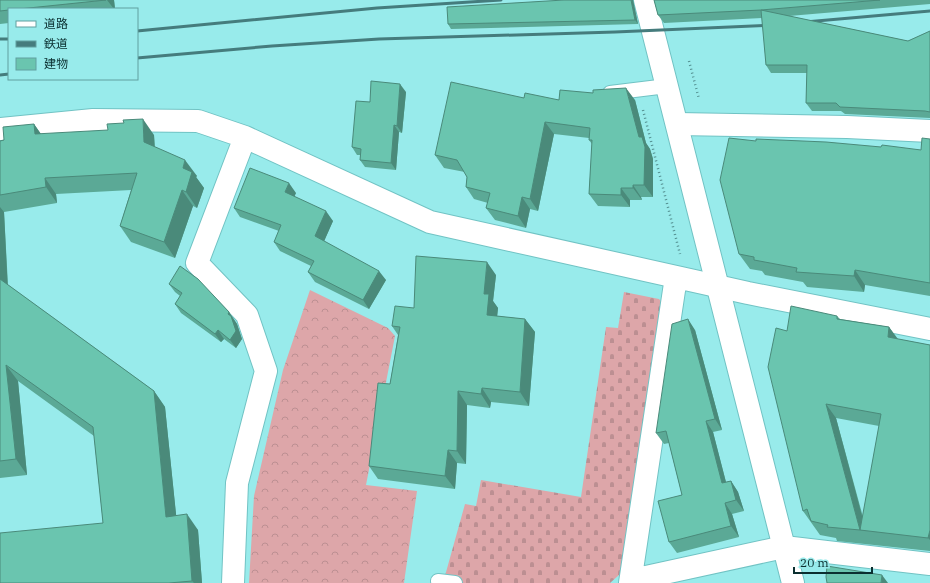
<svg xmlns="http://www.w3.org/2000/svg" width="930" height="583" font-family="'IBM Plex Serif','Noto Sans JP',serif">
	<defs>
		<pattern id="forest-crowns" width="20" height="18" patternUnits="userSpaceOnUse"><rect width="20" height="18" fill="#dda6a9"/><path d="M2 6a3 3 0 1 1 6 0M12 15a3 3 0 1 1 6 0" fill="none" stroke="#bc8f92"/></pattern>
		<pattern id="cemetery-stones" width="16" height="16" patternUnits="userSpaceOnUse"><rect width="16" height="16" fill="#dda6a9"/><path d="M2 7V4a2 2 0 0 1 4 0v3zM10 15v-3a2 2 0 0 1 4 0v3z" fill="#bc8f92"/></pattern>
	</defs>
	<rect width="100%" height="100%" fill="#98ebeb"/>
	<path fill="url(#forest-crowns)" d="M310,290L388,328L395,336L366,485L417,491L404,583H249L254,496L283,370Z"/>
	<path fill="url(#cemetery-stones)" d="M624,292L659,299L667,309L627,568L610,583H443L465,504L476,506L481,480L581,497L606,327L618,328Z"/>
	<g fill="none" stroke-linecap="round" stroke-linejoin="round">
		<defs>
			<path id="lane" d="M610,93L667,86
				M438,581L455,583"/>
			<path id="street" d="M677,124L847,127L930,131
				M0,129L93,120L198,121L245,137L430,222L748,293L930,329
				M233,583L237,483L266,371L247,315L197,263L245,137
				M630,583L676,277
				M631,583L646,577L784,547L930,564"/>
			<path id="secondary" d="M645,0L793,583"/>
		</defs>
		<use href="#lane" stroke="#71c3c4" stroke-width="16"/>
		<use href="#street" stroke="#71c3c4" stroke-width="24"/>
		<use href="#secondary" stroke="#71c3c4" stroke-width="24"/>
		<path stroke="#559192" stroke-width="2.5" stroke-dasharray="1 3" stroke-linecap="butt" d="M689,61L699,99
			M643,110L680,254"/>
		<use href="#lane" stroke="#fff" stroke-width="14"/>
		<use href="#street" stroke="#fff" stroke-width="22"/>
		<use href="#secondary" stroke="#fff" stroke-width="22"/>
		<path stroke="#457c7d" stroke-width="3" d="M805,22L930,11
			M137,31L377,8L501,0
			M0,39H9
			M137,58L272,46L379,39L615,32L773,25
			M0,75L9,74"/>
	</g>
	<path fill="#5ba996" fill-rule="evenodd" d="M0,0H114L115,9H9V23L0,24Z
		M633,0L638,24L451,29L448,24Z
		M654,0H930V4L789,16L908,41L930,31V118L845,114L841,111H812L806,103L807,73H771L766,65L762,18L664,23L658,15Z
		M406,92L402,133L399,132L396,170L365,167L360,160V155H357L352,147L370,102Z
		M524,98L559,100H635L646,143L650,149L653,159V197H641L642,200H630V207L598,206L589,194L592,144L589,140V138L554,134L538,211L530,209L526,228L495,220L486,208L488,203L474,199L466,187L467,177L465,172L444,168L435,155Z
		M34,124L41,134L154,135L155,147L197,176L196,177L204,188L197,208L193,206L175,258L131,242L120,226L131,190L56,194L57,203L4,212L8,285L154,391L165,407L176,515L198,530L202,583H0L103,523L94,436L18,381L27,475L0,478V141L4,140Z
		M930,139V296L865,285L864,292L807,287L803,282L765,275L762,271L750,269L739,254L756,141L921,150Z
		M296,193L294,196L333,221L324,241L386,280L369,309L315,282L308,272L311,266L280,251L274,242L279,231L240,217L234,208Z
		M496,275L493,301L498,308L497,316L525,319L535,332L529,406L491,402L490,408L467,405L466,464L457,463L455,489L378,479L369,466L390,384L398,335L392,326L414,308Z
		M169,284L229,312L237,324L242,339L236,348L224,339L221,342L181,313L175,304L180,296L175,292Z
		M837,316L840,319L889,327L898,339L930,345V551L837,541L836,538L820,535L803,511L787,331ZM836,418L879,426L863,517Z
		M695,330L722,430L713,432L726,482L731,481L738,492L744,511L732,514L739,537L677,553L669,542L682,495L669,443L664,444L656,433Z"/>
	<path fill="#4a8a7a" d="M107,0H114L115,9H114Z
		M631,0H633L638,24L635,20Z
		M400,84L406,92L402,133L397,126Z
		M626,88L635,100L646,143L650,149L653,159V197L644,185L639,137Z
		M143,119L154,135L155,158L144,142Z
		M545,122L554,134L538,211L530,199Z
		M34,124L45,140L35,134Z
		M394,125L399,132L396,170L391,163Z
		M185,160L197,176L196,177L204,188L197,208L186,192L183,168Z
		M45,178L56,194L57,203L46,187Z
		M289,183L296,193L292,202L285,192Z
		M633,185L641,197L642,200L633,188Z
		M621,188L630,200V207L621,195Z
		M182,190L193,206L175,258L164,242Z
		M522,197L530,209L526,228L518,216Z
		M0,207L4,212L8,293L0,281Z
		M326,211L333,221L322,246L315,236Z
		M487,262L496,275L493,301L498,308L496,328L487,315L484,294Z
		M855,270L865,285L864,292L854,276Z
		M379,271L386,280L369,309L363,300Z
		M229,312L237,324L242,339L236,348L230,340L228,314Z
		M525,319L535,332L529,406L520,392Z
		M688,319L695,330L722,430L715,419Z
		M889,327L899,341L888,337Z
		M218,330L224,339L221,342L215,334Z
		M6,365L18,381L27,475L16,459Z
		M482,388L491,402L490,408L481,394Z
		M154,391L165,407L178,533L166,517Z
		M458,391L467,405L466,464L457,451Z
		M826,404L836,418L866,531L860,530L870,544L860,530Z
		M706,421L713,432L729,494L722,483Z
		M448,450L457,463L455,489L445,476Z
		M731,481L738,492L744,511L736,500Z
		M725,503L732,514L739,537L731,526Z
		M187,514L198,530L202,583H194L192,581Z
		M930,530V540L928,538Z
		M882,575L888,583H881Z"/>
	<path fill="#6ac5af" stroke="#4a8a7a" d="M0,0H106L19,9H9V10L0,11Z
		M564,0H631L635,20L448,24L447,7Z
		M654,0H880L761,10L908,41L930,31V112L925,111L840,107L836,103H806L807,65H766L761,10L658,15Z
		M371,81L400,84L397,126L394,125L391,163L360,160L361,149L352,147L356,101L370,102Z
		M451,82L524,98L525,93L559,100L560,90L593,93V90L626,88L639,137H642L645,147L644,185H633V188H621V195L589,194L592,140H589L590,128L545,122L530,199L522,197L518,216L486,208L490,193L466,187L467,177L457,160L435,155Z
		M143,119L144,142L185,160L183,168L192,172L186,192L182,190L164,242L120,226L137,173L45,178L46,187L0,195V141L4,140L3,127L34,124L35,134L108,130L107,124L124,123L123,120Z
		M729,138L756,141V139L826,142L881,147L882,145L921,150L922,138L930,139V283L855,270L854,276L796,272L797,268L754,260V257L739,254L720,180Z
		M250,168L289,183L285,192L326,211L315,236L379,271L363,300L308,272L314,261L274,242L281,225L234,208Z
		M416,256L487,262L484,294H489L487,315L525,319L520,392L482,388L481,394L458,391L457,451L448,450L445,476L369,466L378,383L390,384L400,327L392,326L395,306L414,308Z
		M180,266L198,279L229,312L228,314L231,316L236,331L230,340L218,330L215,334L175,304L182,293L169,284Z
		M0,279L154,391L166,517L187,514L192,581L169,583H0V533L103,523L93,427L6,365L16,459L0,461Z
		M791,306L837,316V319L889,327L888,337L930,345V530L928,538L860,530L881,414L826,404L860,530L827,527L828,525L811,521L807,509L803,511L768,367L776,328L787,331Z
		M688,319L715,419L706,421L722,483L731,481L736,500L725,503L731,526L669,542L658,501L682,495L666,431L656,433L672,324Z
		M827,566L882,575L881,583H827L826,577Z"/>
	<rect x="8" y="8" width="130" height="72" fill="#98ebeb" stroke="#60a0a0"/>
	<rect x="16" y="21" width="20" height="6" fill="#ffffff" stroke="#60a0a0"/>
	<text x="44" y="28" font-size="12" fill="#0b2f30">道路</text>
	<rect x="16" y="41" width="20" height="6" fill="#457c7d" stroke="#60a0a0"/>
	<text x="44" y="48" font-size="12" fill="#0b2f30">鉄道</text>
	<rect x="16" y="58" width="20" height="12" fill="#6ac5af" stroke="#60a0a0"/>
	<text x="44" y="68" font-size="12" fill="#0b2f30">建物</text>
	<path d="M794 567v6h78v-6" fill="none" stroke="#0b2f30" stroke-width="2"/>
	<text x="800" y="567" font-size="12" fill="#0b2f30" stroke="#98ebeb" stroke-width="3" paint-order="stroke">20 m</text>
</svg>
